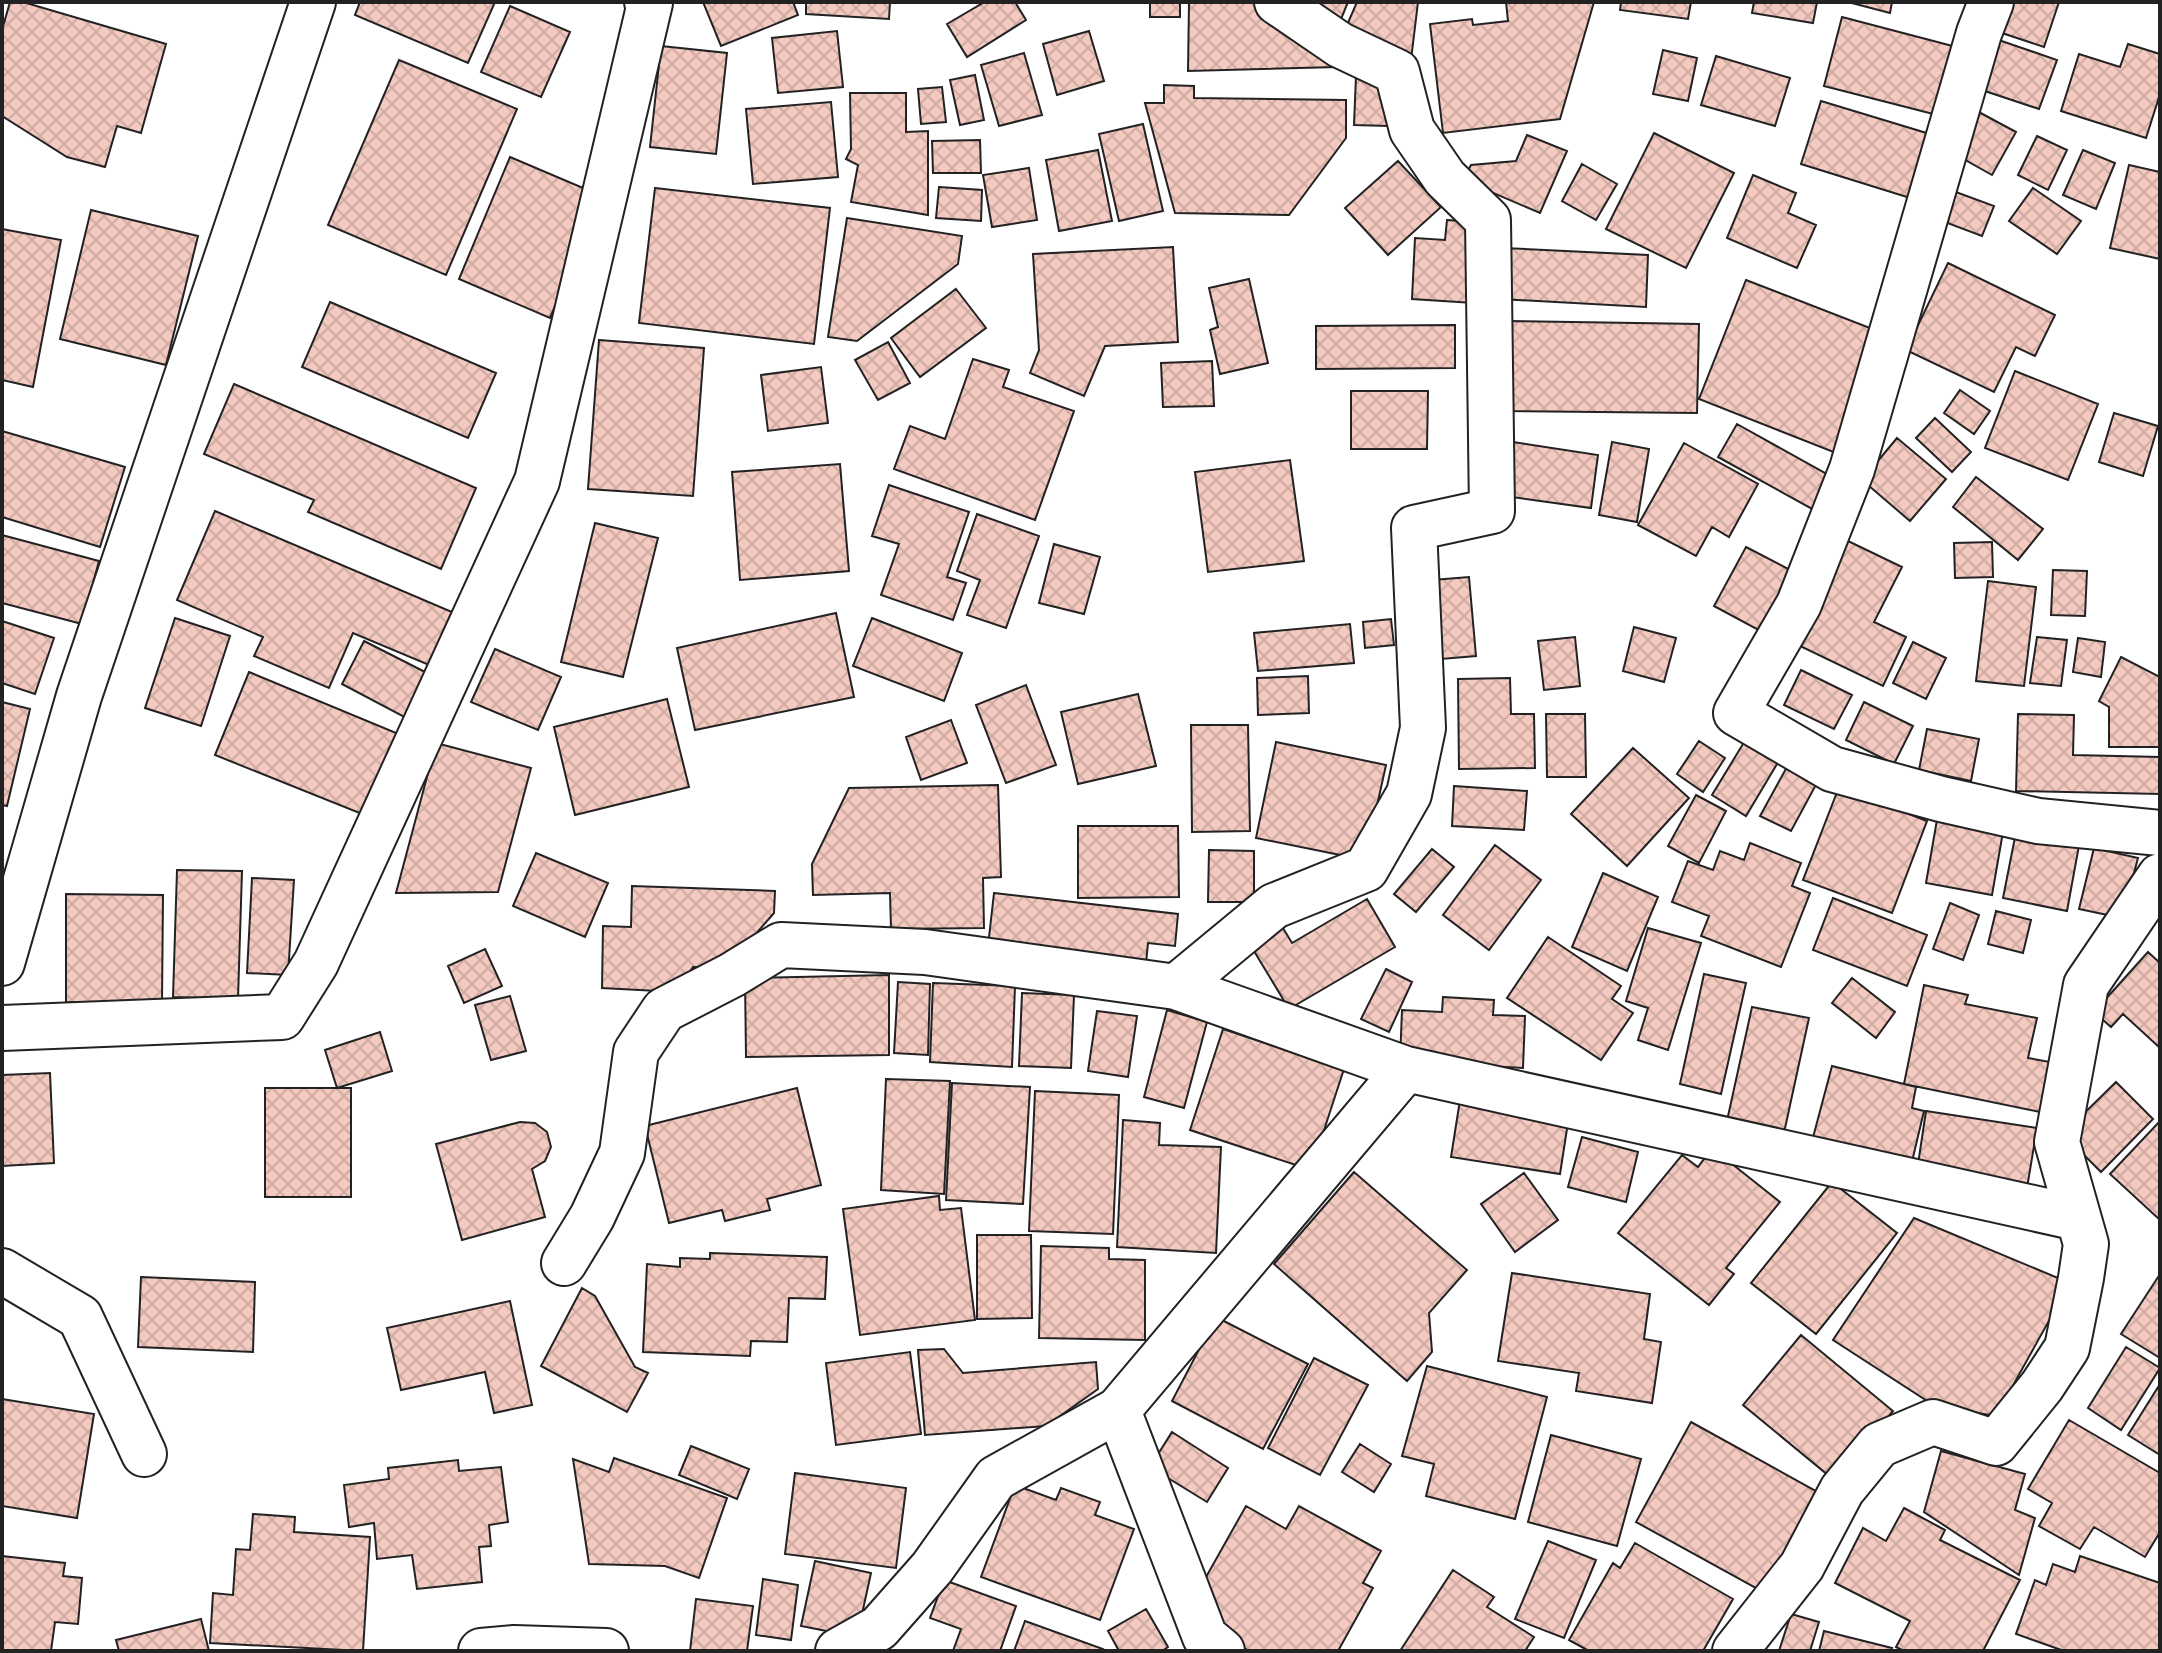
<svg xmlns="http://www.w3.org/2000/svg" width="2162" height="1653" font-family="Helvetica,sans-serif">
	<defs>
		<pattern id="building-cross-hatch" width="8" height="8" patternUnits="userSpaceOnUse" patternTransform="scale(2)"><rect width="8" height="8" fill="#f3c9c0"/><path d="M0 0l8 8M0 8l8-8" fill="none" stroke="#d0aca5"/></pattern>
	</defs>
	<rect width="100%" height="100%" fill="#fff"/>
	<path fill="url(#building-cross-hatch)" stroke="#222" stroke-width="2" d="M10,2H23L166,44L141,133L117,126L105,167L67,157L2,116V30Z
		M360,2H495L468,63L355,15Z
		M703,2H793L798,15L721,46Z
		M806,2H890L889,19L806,14Z
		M979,2H1015L1026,20L967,57L947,24L981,4Z
		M1150,2H1180V17H1150Z
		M1189,2H1261L1336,67L1188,71Z
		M1293,2H1348L1337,29Z
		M1357,2H1418L1411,60L1344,32Z
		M1506,2H1594L1560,119L1443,133L1430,24L1472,19L1473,25L1508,21Z
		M1621,2H1691L1688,19L1620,10Z
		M1754,2H1817L1813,23L1752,13Z
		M1848,2H1892L1890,13Z
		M2013,2H2059L2044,47L2002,33Z
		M510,6L570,32L541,97L481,72Z
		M1842,17L1964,49L1945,117L1824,86Z
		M837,31L843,87L778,93L772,38Z
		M1089,31L1104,81L1057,95L1043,44Z
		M1987,36L2057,60L2039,109L1970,86Z
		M2128,44L2160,54V94L2146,138L2061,111L2079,54L2120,67Z
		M661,46L727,53L716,154L650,147Z
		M1663,50L1697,58L1688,101L1653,94Z
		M1024,53L1042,115L999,126L981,65Z
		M1716,56L1790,78L1775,126L1701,105Z
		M399,60L517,109L446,275L328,225Z
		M975,75L984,120L960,125L950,80Z
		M1356,76L1391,77L1389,126L1354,125Z
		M1164,85L1194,86V98L1346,100V138L1289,215L1175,213L1145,103H1164Z
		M942,87L946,122L921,124L918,89Z
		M850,93H906V132L928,131V215L851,202L858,165L846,159L851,149Z
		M1821,101L1943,138L1923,202L1801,164Z
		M831,102L838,177L753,184L746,109Z
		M1975,110L2016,132L1992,175L1953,153Z
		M1143,124L1163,211L1119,221L1099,134Z
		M1654,133L1734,173L1686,268L1606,229Z
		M1527,135L1567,151L1540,213L1463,180L1471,165L1516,161Z
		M2037,136L2067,150L2048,190L2018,175Z
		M980,140L981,173H933L932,141Z
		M1098,150L1112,221L1059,231L1046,160Z
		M2083,150L2115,163L2096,209L2063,195Z
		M510,157L602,196L550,318L459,279Z
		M1398,161L1441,207L1388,255L1345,208Z
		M1582,164L1617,184L1596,220L1562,201Z
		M2129,165L2160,172V259L2110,248Z
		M1029,168L1037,220L992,227L983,175Z
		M1753,175L1796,193L1788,213L1816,225L1797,268L1727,238Z
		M939,187L982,190L981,221L936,218Z
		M655,188L830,208L814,344L639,323Z
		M1945,188L1994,206L1982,236L1934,218Z
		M2033,188L2081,221L2057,254L2009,221Z
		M91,210L198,236L166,365L60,339Z
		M847,218L962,236L958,264L857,341L828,337Z
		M1447,220L1477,222L1473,303L1412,299L1415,238L1445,240Z
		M2,229L61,240L33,387L2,380Z
		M1173,247L1178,342L1105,346L1084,396L1030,373L1039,350L1033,254Z
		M1503,248L1648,255L1646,307L1500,299Z
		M1948,263L2055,315L2035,356L2016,347L1994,392L1906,350Z
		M1249,279L1268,363L1220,374L1210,330L1218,327L1209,288Z
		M1746,280L1883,333L1836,453L1699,399Z
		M956,289L986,328L920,377L891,338Z
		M330,302L496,373L468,438L302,367Z
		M1507,321L1699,324L1697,413L1505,411Z
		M1455,325V368L1316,369V326Z
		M599,340L704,348L693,496L588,489Z
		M888,342L910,383L878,400L855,360Z
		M973,359L1009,370L1003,387L1074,411L1035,520L894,469L910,426L945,439Z
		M1212,361L1214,406L1163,407L1161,363Z
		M821,367L828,423L768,431L761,375Z
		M2015,371L2098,404L2068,480L1985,448Z
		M234,384L476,488L441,569L308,512L314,500L204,454Z
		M1960,390L1990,411L1974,434L1944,413Z
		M1351,391H1428L1427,449H1351Z
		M2114,413L2158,426L2143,476L2099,462Z
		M1935,418L1971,452L1952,472L1916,438Z
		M1737,424L1832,477L1814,510L1718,457Z
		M2,431L125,467L100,547L2,517Z
		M1897,438L1946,479L1910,521L1862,480Z
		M1513,442L1598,455L1591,508L1505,496Z
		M1612,442L1649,449L1637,522L1599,515Z
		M1684,443L1758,484L1729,537L1712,527L1696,556L1638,525Z
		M1290,460L1304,561L1208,572L1195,472Z
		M840,464L849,571L740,580L732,472Z
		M1976,477L2043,529L2018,560L1953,507Z
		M889,485L969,512L947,577L966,583L953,620L881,595L899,544L872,536Z
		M215,511L452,612L429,665L353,633L329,688L254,656L263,637L177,600Z
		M977,514L1039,536L1006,628L967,615L980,580L957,571Z
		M595,523L658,538L623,677L561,662Z
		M2,535L99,561L82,624L2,603Z
		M1848,541L1902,567L1874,622L1906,637L1883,686L1798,645Z
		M1992,542L1993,577L1955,578L1954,543Z
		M1054,544L1100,557L1084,614L1039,603Z
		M1746,547L1796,573L1764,633L1714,606Z
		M2053,570L2087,571L2085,616L2051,615Z
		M1469,577L1476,656L1441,659L1433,580Z
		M1988,581L2036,587L2024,686L1976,681Z
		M836,613L854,697L695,730L677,648Z
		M175,618L230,636L201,726L145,708Z
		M872,618L962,653L944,701L853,666Z
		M1391,619L1394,645L1365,648L1363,622Z
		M2,621L54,638L35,694L2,683Z
		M1350,624L1354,663L1258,671L1254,633Z
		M1634,627L1676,638L1664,682L1623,671Z
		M1575,637L1580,686L1544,690L1538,641Z
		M2037,637L2067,640L2061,686L2030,683Z
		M2078,638L2105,642L2101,677L2073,672Z
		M364,641L433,676L410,720L342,684Z
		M1913,642L1946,658L1926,699L1893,683Z
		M495,649L561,677L538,730L471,702Z
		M2121,657L2160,677V747H2109V707L2099,701Z
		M1801,670L1852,695L1834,729L1784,705Z
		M249,672L401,735L367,816L215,755Z
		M1308,676L1309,713L1258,715L1257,678Z
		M1510,678L1511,714H1534L1535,768L1459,769L1458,679Z
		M1026,685L1056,765L1006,783L976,705Z
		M1138,694L1156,766L1078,784L1061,712Z
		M667,699L689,787L575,815L554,727Z
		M2,702L30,709L7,806L2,805Z
		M1864,702L1913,726L1894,764L1846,740Z
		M1546,714H1585L1586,777H1547Z
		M2018,714L2074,715L2073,755L2160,757V794L2016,791Z
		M951,720L967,763L921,780L906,737Z
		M1191,725H1248L1250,831L1192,832Z
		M1927,729L1979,739L1971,781L1919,770Z
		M1746,739L1780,759L1746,816L1712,795Z
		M1699,741L1725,758L1703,792L1677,774Z
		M1276,742L1386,765L1365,860L1256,838Z
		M436,743L531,768L498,892L396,893Z
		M1633,748L1689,798L1627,866L1571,814Z
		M1788,765L1818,781L1791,831L1760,816Z
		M998,785L1001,877L983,878L984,928L891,929L890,893L813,895L812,864L849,788Z
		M1454,786L1527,791L1524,830L1452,826Z
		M1839,787L1927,821L1892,913L1803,880Z
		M1696,795L1726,811L1699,863L1668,846Z
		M1938,814L2004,826L1992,895L1926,883Z
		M1078,826H1178L1179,897L1078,898Z
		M2017,827L2080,840L2067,911L2003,898Z
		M1750,843L1801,863L1792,886L1810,893L1781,967L1701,936L1709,916L1672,902L1688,861L1713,870L1720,851L1744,860Z
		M1495,845L1541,880L1489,950L1443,915Z
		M2094,848L2138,858L2122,918L2079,909Z
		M1432,849L1454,867L1416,912L1394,894Z
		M1209,850L1254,851V902H1208Z
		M536,853L608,883L585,937L513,906Z
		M177,870L242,871L238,999L173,997Z
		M1603,873L1658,897L1627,971L1572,947Z
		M252,878L294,880L288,975L247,973Z
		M632,886L775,891L774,913L726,968L693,967L677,992L602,988L603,926L631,927Z
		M994,893L1178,914L1175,946L1148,943L1145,973L987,955Z
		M66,894L163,895L162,1003L66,1002Z
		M1833,898L1927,935L1907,986L1813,950Z
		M1367,899L1395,947L1289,1009L1251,946L1283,928L1292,943Z
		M1950,903L1979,915L1963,960L1933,949Z
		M1996,911L2031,920L2023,953L1988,944Z
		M1648,928L1701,943L1668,1050L1638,1040L1648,1008L1626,1001Z
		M1548,937L1621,986L1612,999L1633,1013L1601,1060L1507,998Z
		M485,949L502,986L464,1003L448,966Z
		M2148,952L2160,963V1048L2123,1014L2111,1027L2094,1012Z
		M1386,969L1412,982L1389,1032L1361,1019Z
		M1704,974L1746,983L1721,1094L1680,1084Z
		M889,975V1055L746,1057L745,978Z
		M1852,978L1895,1012L1876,1038L1832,1003Z
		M898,982L930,984L928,1055L894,1053Z
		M933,983L1015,986L1012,1067L930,1062Z
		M1924,985L1968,995L1965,1004L2037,1018L2028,1058L2050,1062L2040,1112L1904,1084Z
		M1022,993L1074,995L1071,1068L1019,1066Z
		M510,996L526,1051L491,1060L475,1005Z
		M1443,997L1494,1000L1493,1015L1525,1016L1523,1068L1400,1061L1402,1010L1442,1012Z
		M1752,1007L1809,1018L1782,1142L1725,1130Z
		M1167,1010L1207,1022L1184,1108L1144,1097Z
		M1097,1011L1137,1016L1128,1077L1088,1071Z
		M1223,1029L1344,1069L1311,1170L1190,1130Z
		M380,1032L392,1071L337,1088L325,1050Z
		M1832,1066L1916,1087L1912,1108L1924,1111L1910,1170L1811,1145Z
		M50,1073L54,1163L2,1166V1075Z
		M886,1079L950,1081L944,1194L881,1190Z
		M2116,1082L2153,1119L2101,1172L2063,1134Z
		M952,1083L1030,1087L1023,1204L946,1200Z
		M265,1088H351V1197H265Z
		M797,1088L821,1185L767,1199L770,1210L725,1221L722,1210L669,1223L645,1126Z
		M1035,1091L1119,1095L1113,1234L1029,1231Z
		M1460,1100L1569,1116L1560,1174L1451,1157Z
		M1926,1111L2037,1128L2027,1188L1917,1171Z
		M1123,1120L1160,1123L1159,1145L1221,1147L1216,1253L1117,1247Z
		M2160,1121V1220L2110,1174Z
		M520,1122L535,1123L547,1132L551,1147L545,1161L532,1169L545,1217L462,1240L436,1144Z
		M1582,1137L1638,1152L1626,1202L1568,1187Z
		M1712,1148L1780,1202L1726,1268L1734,1274L1709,1305L1618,1233L1682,1155L1698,1167Z
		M1354,1172L1467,1270L1429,1313L1432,1352L1407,1381L1274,1264Z
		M1524,1173L1558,1220L1515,1252L1481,1204Z
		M1832,1182L1897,1233L1816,1334L1751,1283Z
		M939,1196L940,1210L961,1208L975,1320L860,1335L843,1209Z
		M1914,1218L2070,1283L1996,1416L1935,1406L1833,1340Z
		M977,1235H1031L1032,1318L977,1319Z
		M1041,1246L1109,1248V1259L1145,1260V1340L1039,1338Z
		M710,1253L827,1257L825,1299L789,1298L787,1342L751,1341L750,1356L643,1352L647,1264L680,1267V1258L710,1259Z
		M1512,1273L1650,1294L1644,1339L1661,1342L1652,1403L1576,1391L1579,1373L1498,1361Z
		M2160,1274V1358L2121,1334Z
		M141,1277L255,1282L253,1352L138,1347Z
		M582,1288L595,1296L635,1367L648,1373L627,1412L541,1366Z
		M510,1301L532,1405L494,1413L485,1372L401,1390L387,1328Z
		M1216,1317L1308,1364L1263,1449L1172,1401Z
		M1801,1335L1893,1411L1834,1480L1743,1405Z
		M2126,1347L2160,1368L2121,1430L2088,1408Z
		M944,1349L963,1373L1096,1362L1098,1389L1046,1426L925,1435L918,1350Z
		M910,1352L921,1434L836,1445L826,1363Z
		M1314,1358L1368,1385L1320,1475L1268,1448Z
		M1427,1366L1547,1397L1515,1519L1426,1496L1434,1464L1402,1456Z
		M2160,1384V1455L2128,1435Z
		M2,1399L94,1414L77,1518L2,1506Z
		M2069,1420L2160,1473V1532L2145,1557L2094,1527L2080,1549L2039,1526L2052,1503L2028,1489Z
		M1691,1422L1825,1496L1763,1592L1636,1522Z
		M1172,1432L1228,1468L1207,1502L1150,1467Z
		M1551,1435L1641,1459L1617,1546L1528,1522Z
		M1360,1444L1391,1464L1374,1492L1342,1472Z
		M691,1446L749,1469L737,1499L679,1475Z
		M1941,1451L2025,1474L2015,1510L2035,1518L2019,1575L1924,1512Z
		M614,1458L727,1498L699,1578L665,1566L589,1564L573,1459L609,1472Z
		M458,1460L459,1471L501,1467L508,1522L489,1525L491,1546L479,1547L482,1582L417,1589L412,1555L377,1559L374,1523L349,1527L344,1485L389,1479L388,1468Z
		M795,1473L906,1488L896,1568L785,1554Z
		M1015,1485L1056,1500L1061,1488L1100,1502L1095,1515L1134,1529L1100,1620L981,1577Z
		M1246,1506L1286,1529L1299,1506L1381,1551L1363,1583L1373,1588L1338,1651H1249L1228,1640L1206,1577Z
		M1904,1508L1945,1530L1940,1540L2020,1580L1983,1651H1904L1896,1647L1910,1621L1835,1583L1863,1528L1886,1541Z
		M253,1514L295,1517L294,1532L370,1537L363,1651L210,1643L213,1593L233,1595L236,1549L250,1550Z
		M1548,1541L1596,1560L1564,1638L1515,1619Z
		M1635,1543L1733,1599L1703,1651H1589L1569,1640L1613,1563L1620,1568Z
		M2,1556L65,1563L63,1576L82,1578L78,1624L55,1622L51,1651H2Z
		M2080,1556L2160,1583V1651H2064L2016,1634L2035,1580L2046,1585L2053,1564L2075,1572Z
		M815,1561L871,1573L857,1637L801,1626Z
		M1453,1570L1494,1597L1487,1607L1534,1637L1525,1651H1400Z
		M763,1579L798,1585L791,1640L756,1635Z
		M944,1580L1016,1606L1000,1651H953L961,1629L930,1618Z
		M696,1599L753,1606L747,1651H690Z
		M1146,1609L1168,1647L1162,1651H1119L1108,1631Z
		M1791,1614L1819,1622L1810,1651H1779Z
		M201,1619L209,1651H119L116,1640Z
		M1025,1621L1103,1649L1102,1651H1014Z
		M1824,1631L1892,1648L1891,1651H1819Z"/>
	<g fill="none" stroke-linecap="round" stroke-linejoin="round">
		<defs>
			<path id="minor" d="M1991,2L1979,33L1852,469L1799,604L1736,713L1832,769L1941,799L2038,821L2160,833
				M2,963L79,696L313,2
				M1176,987L1274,906L1366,869L1409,794L1423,728L1414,528L1492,511L1488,220L1445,178L1412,130L1397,72L1340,45L1277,2
				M2,1028L282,1017L316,963L537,481L650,3L647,2
				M564,1263L592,1217L622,1153L636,1052L664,1010L732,975L781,945L925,952L1176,987L1406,1069L2078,1218
				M2,1271L80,1317L144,1454
				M1118,1410L1205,1637L1222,1651
				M481,1651L514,1648L606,1651
				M838,1651L879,1628L932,1568L996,1478L1118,1410L1406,1069
				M1735,1651L1802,1566L1842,1490L1879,1445L1933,1422L1996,1443L2042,1386L2067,1348L2081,1278L2086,1244L2057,1142L2086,985L2160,876"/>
		</defs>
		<use href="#minor" stroke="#222" stroke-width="48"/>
		<use href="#minor" stroke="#fff" stroke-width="44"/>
	</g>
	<rect width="2162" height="1653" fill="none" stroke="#222222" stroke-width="8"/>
</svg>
